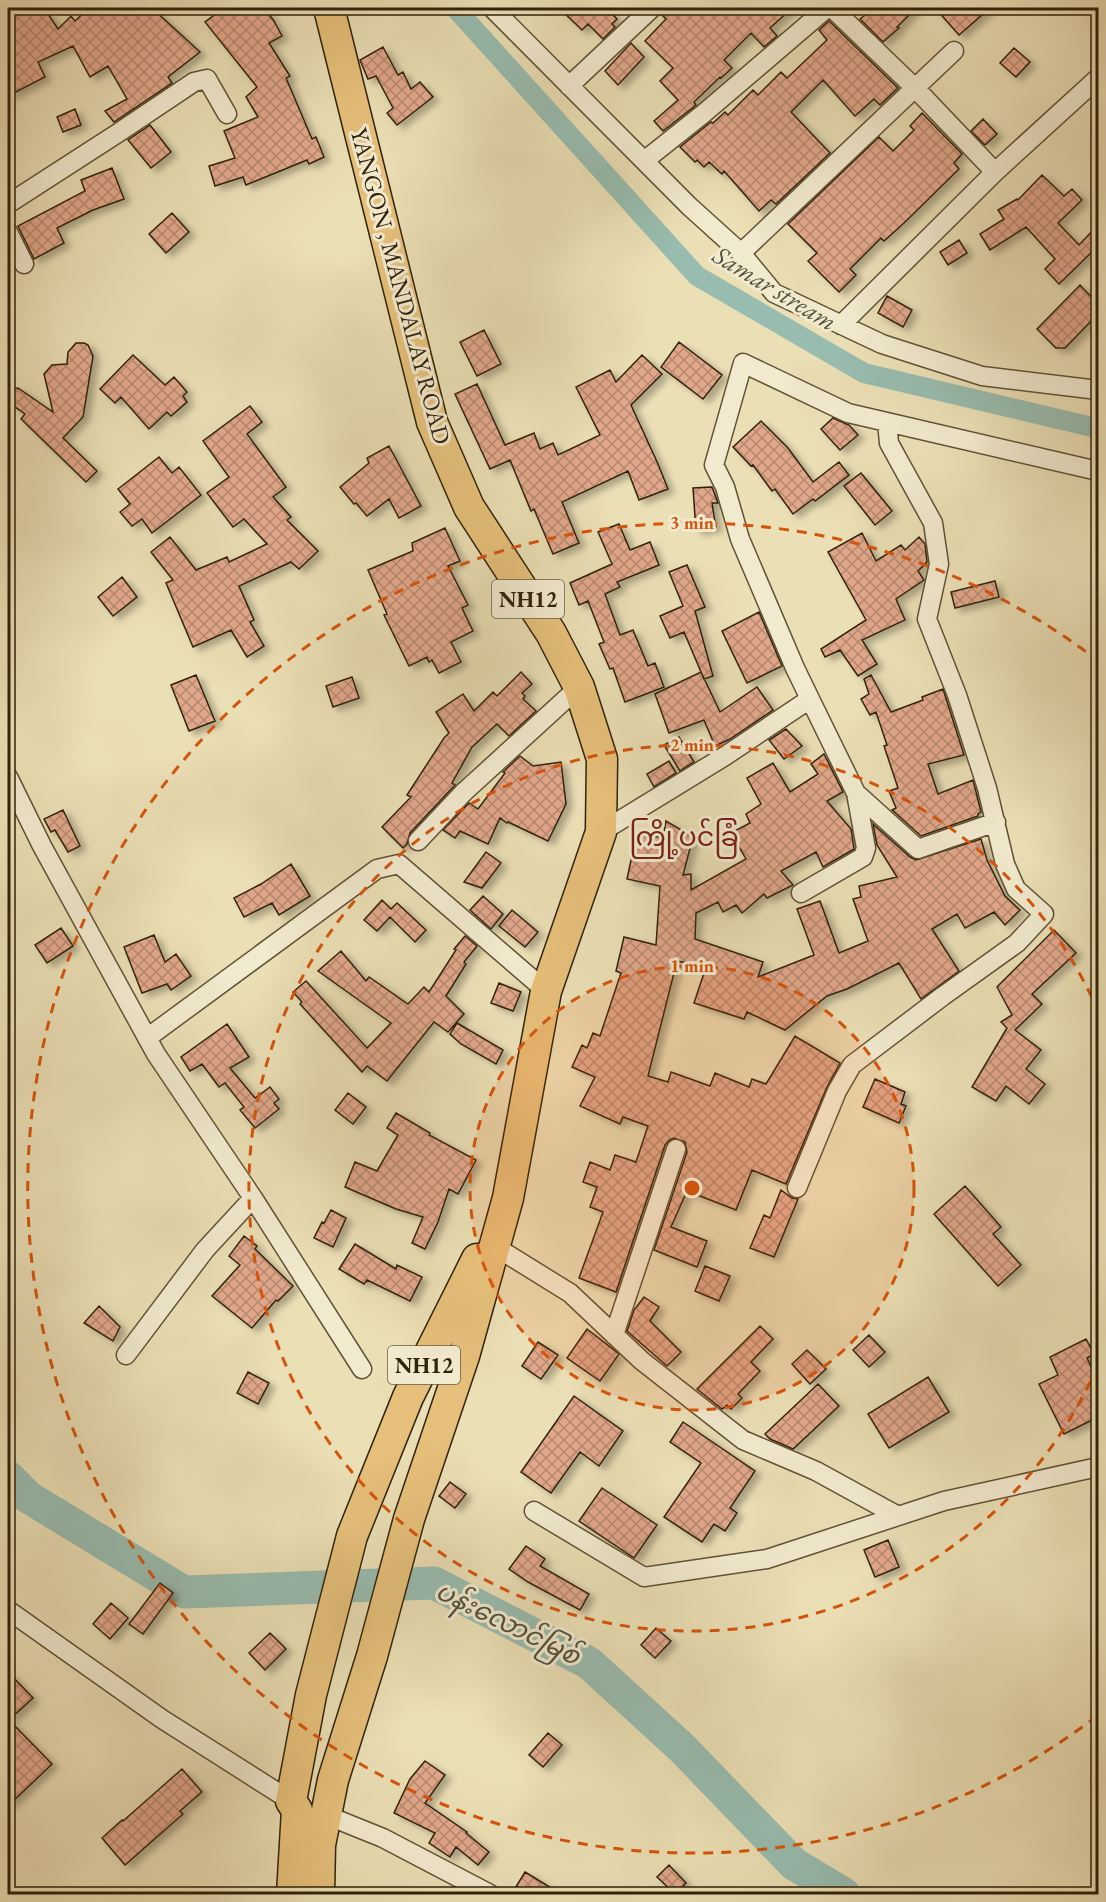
<svg xmlns="http://www.w3.org/2000/svg" width="1106" height="1902" font-family="'EB Garamond','Noto Sans Myanmar',serif">
	<defs>
		<pattern id="building-cross-hatch" width="8" height="8" patternUnits="userSpaceOnUse" patternTransform="scale(1.5)"><rect width="8" height="8" fill="#e1a78a"/><path d="M0 0l8 8M0 8l8-8" fill="none" stroke="#b7886f"/></pattern>
		<filter id="shadow"><feDropShadow dx="6" dy="4" stdDeviation="3" flood-color="#0004"/></filter>
	</defs>
	<rect width="100%" height="100%" fill="#ebdfb5"/>
	<filter id="stains"><feTurbulence type="fractalNoise" baseFrequency=".00333" numOctaves="4"/><feColorMatrix values="0 0 0 0 .2 0 0 0 0 .09 0 0 0 0 .02 0 0 0 .5 -.17"/></filter>
	<radialGradient id="worn" r=".72"><stop offset=".6" stop-color="#630" stop-opacity="0"/><stop offset="1" stop-color="#630" stop-opacity=".3"/></radialGradient>
	<g fill="none" stroke-linecap="round" stroke-linejoin="round">
		<path stroke="#98bcaf" stroke-width="20" d="M455,8L697,276L864,373L1092,427L1098,426"/>
		<path stroke="#98bcaf" stroke-width="33" d="M8,1477L28,1497L184,1592L434,1583L589,1663L682,1748L794,1864L844,1894"/>
	</g>
	<path fill="url(#building-cross-hatch)" stroke="#31220b" stroke-width="1.5" filter="url(#shadow)" d="M8,8H44L58,29L71,16L75,21L89,8H152L200,52L168,77L172,83L114,122L105,111L127,99L108,66L90,77L73,46L38,62L45,77L8,96Z
		M224,8H264L274,21L282,36L269,43L290,76L286,78L292,92L312,139L316,137L324,157L309,164L307,160L246,185L243,177L215,186L209,166L235,158L224,131L258,117L246,97L257,87L205,22Z
		M559,8H606L617,19L612,24L615,27L603,39L588,24L582,30Z
		M663,8H792L770,28L777,36L764,47L751,33L724,60L732,68L721,78L720,77L694,102L696,105L663,131L654,121L678,100L660,81L673,68L645,41L666,19L661,14Z
		M874,8H916L897,27L899,28L883,42L860,19Z
		M935,8H990L959,35Z
		M829,21L898,88L880,105L874,99L855,116L823,80L791,112L830,153L776,204L771,200L759,211L724,171L722,174L709,162L704,167L697,160L695,162L680,147L711,122L713,123L725,112L728,115L753,90L758,95L781,72L787,78L827,40L819,30Z
		M631,43L644,57L618,85L605,71Z
		M383,47L398,75L403,72L411,89L420,82L433,97L397,125L387,113L393,108L376,76L368,79L360,60Z
		M1014,48L1030,62L1016,77L1000,63Z
		M75,109L81,125L63,132L57,117Z
		M922,113L962,154L954,163L959,169L904,223L884,241L881,238L850,269L856,275L839,292L808,261L817,253L788,224L879,137L893,151L914,130L910,126Z
		M983,119L997,134L985,145L971,131Z
		M150,125L171,152L151,168L128,140Z
		M112,168L124,199L93,210L57,228L64,243L34,259L18,226L85,191L81,180Z
		M1042,175L1064,196L1072,189L1082,200L1058,223L1079,245L1098,225V246L1059,284L1045,269L1055,259L1026,227L990,250L980,234L1004,219L998,210L1017,199L1018,200Z
		M172,213L189,232L166,253L149,234Z
		M959,240L967,253L948,265L940,252Z
		M1080,285L1098,304V314L1065,348H1056L1037,329Z
		M887,296L912,310L903,327L878,313Z
		M484,330L501,364L477,376L460,342Z
		M679,342L722,375L703,399L661,367Z
		M76,343H84L88,345L93,356L83,417L63,438L97,471L86,482L21,419L25,414L8,402V390L18,388L53,412L44,374L52,365L67,364L68,352Z
		M133,355L165,385L174,377L187,392L183,396L187,402L171,416L167,412L149,429L121,397L115,403L100,389Z
		M642,355L662,374L631,405L658,464L668,489L639,500L628,471L562,502L579,543L553,554L534,509L531,511L510,460L490,469L455,394L477,384L505,445L534,433L540,449L553,443L558,455L600,435L576,387L610,370L616,382Z
		M250,406L262,422L247,434L286,487L273,497L291,517L287,520L318,551L299,569L291,562L239,586L254,620L250,622L264,646L247,657L231,630L193,647L166,583L173,580L151,552L170,537L196,570L227,557L229,562L267,544L244,519L233,527L207,493L229,477L203,441Z
		M833,418L849,425L858,435L840,450L821,429Z
		M761,421L788,448L813,482L839,462L849,475L815,501L813,499L793,514L775,489L772,491L753,465L751,466L733,447Z
		M389,446L421,506L399,518L389,499L367,516L356,503L354,504L340,487L369,463L367,458Z
		M159,457L172,473L179,467L201,495L152,533L142,519L132,526L120,512L130,504L118,489Z
		M861,473L892,511L875,525L844,486Z
		M712,487L718,503H712L716,528L696,531L693,488Z
		M619,524L630,550L650,542L659,565L617,582L620,587L605,594L620,635L633,630L648,666L655,663L664,687L625,702L613,668L610,669L599,644L604,642L588,601L579,605L570,583L612,564L598,532Z
		M445,528L460,561L448,566L468,605L462,608L473,631L451,642L461,662L439,673L432,660L429,662L427,657L409,666L384,615L387,614L368,570L413,551L412,543Z
		M862,533L876,561L901,545L905,550L919,537L925,544L927,562L918,571L924,580L896,599L905,620L862,640L877,664L858,676L840,650L825,657L821,649L866,620L828,552Z
		M687,565L705,607L695,611L713,676L704,679L684,632L670,638L660,616L683,606L669,572Z
		M122,577L137,597L113,616L98,597Z
		M995,581L999,597L955,608L951,592Z
		M759,612L782,666L747,683L722,631Z
		M521,672L532,684L522,693L525,696L523,699L536,711L509,736L497,724L472,747L452,783L455,785L410,833L407,844L403,848L382,827L411,797L407,795L444,738L449,733L436,712L463,694L474,711L493,692L497,696Z
		M701,672L720,712L757,687L773,710L730,739L715,746L704,720L669,733L655,694Z
		M196,675L215,721L189,731L171,685Z
		M871,675L891,712L923,700L922,697L943,689L964,755L928,764L938,794L973,780L981,812L978,814V816L921,836L892,810L896,808L889,791L898,788L884,746L887,745L876,712L870,715L861,699L869,694L864,679Z
		M352,677L359,698L333,707L326,686Z
		M786,729L802,746L784,759L769,740Z
		M679,737L694,762L680,771L664,745Z
		M824,754L843,792L827,801L851,829L854,849L823,867L816,852L781,871L793,885L767,898L764,894L742,913L736,905L723,912L718,902L696,913L695,939L763,962L758,977L814,955L797,909L820,901L839,953L868,941L853,899L861,897L859,886L897,877L877,845L873,824L910,857L916,860L981,839L987,860L1005,896L1020,910L1005,925L994,912L965,928L957,914L932,929L959,971L921,999L899,963L847,989L827,996L785,1030L747,1012L744,1019L694,1003L706,967L677,961L648,1076L668,1082L671,1072L710,1086L715,1073L749,1087L752,1079L766,1084L795,1036L840,1063L827,1087L786,1184L752,1170L736,1210L687,1191L671,1227L707,1241L697,1267L654,1250L687,1152L685,1142L674,1138L669,1140L665,1145L616,1292L579,1278L603,1212L590,1207L597,1187L583,1182L590,1162L610,1170L615,1155L636,1162L648,1126L623,1117L620,1124L580,1106L595,1077L572,1067L582,1045L587,1048L593,1033L600,1036L621,973L616,971L624,937L656,945L660,886L627,879L637,832L663,838L666,821L693,837L683,875L691,874V890L746,859L731,833L750,823L746,814L761,804L747,778L773,763L790,792L818,774L811,764Z
		M520,756L533,766L561,762L566,804L548,841L508,822L507,823L500,818L488,844L460,831L455,838L443,830L469,803L478,809L505,773L503,772Z
		M669,761L676,773L654,787L647,774Z
		M63,810L80,846L68,852L55,830L51,832L44,819Z
		M486,852L501,863L482,888L464,882Z
		M291,864L310,896L279,915L272,903L244,917L234,898L261,884Z
		M483,896L503,914L491,929L470,910Z
		M382,900L391,909L397,903L426,930L415,942L390,917L377,931L364,920Z
		M512,910L538,932L525,947L499,926Z
		M61,928L73,946L47,963L35,945Z
		M1054,930L1076,953L1032,994L1042,1004L1015,1030L1041,1050L1026,1069L1045,1084L1029,1104L1006,1086L996,1101L972,1087L1007,1028L1001,1022L1012,1015L997,987Z
		M154,935L165,962L176,954L191,976L171,990L167,984L142,993L124,947Z
		M465,936L477,946L464,962L466,964L446,996L464,1014L448,1032L434,1022L387,1081L367,1066L362,1072L300,1004L302,1002L293,992L306,981L367,1048L391,1023L318,971L341,951L366,981L369,977L408,1004L424,987L429,992L456,950L454,949Z
		M499,983L521,992L513,1011L491,1003Z
		M457,1023L503,1050L496,1064L461,1044L450,1034Z
		M227,1024L249,1057L230,1068L255,1098L270,1087L279,1099L274,1103L279,1109L255,1128L240,1110L244,1107L225,1083L219,1087L202,1064L190,1071L181,1057Z
		M875,1079L905,1092L901,1104L906,1106L899,1123L863,1107Z
		M348,1093L366,1107L353,1124L335,1110Z
		M396,1113L430,1133L429,1135L476,1160L458,1194L449,1189L438,1222L425,1249L412,1243L423,1217L396,1209L345,1187L355,1162L377,1171L398,1135L387,1128Z
		M965,1186L1001,1227L993,1234L1021,1265L998,1286L934,1214Z
		M781,1190L792,1198L798,1199L774,1257L750,1248L764,1215L770,1218Z
		M331,1210L346,1218L333,1247L314,1238L322,1222L324,1223Z
		M244,1236L257,1246L255,1249L293,1286L278,1301L276,1300L252,1328L212,1296L240,1265L229,1256Z
		M355,1244L396,1269L397,1265L422,1277L410,1301L367,1280L364,1284L339,1269Z
		M705,1266L730,1276L719,1301L695,1291Z
		M644,1297L659,1307L650,1321L681,1352L667,1366L627,1331L634,1310Z
		M99,1306L120,1327L113,1341L84,1323Z
		M760,1326L773,1339L751,1362L760,1371L738,1394L742,1398L731,1409L727,1405L722,1409L697,1389Z
		M587,1329L619,1354L600,1381L567,1358Z
		M869,1335L885,1352L869,1367L853,1350Z
		M1086,1339L1094,1354L1087,1358L1098,1381V1417L1064,1434L1039,1384L1058,1375L1050,1357Z
		M538,1342L558,1355L541,1379L522,1366Z
		M807,1350L826,1369L810,1384L792,1364Z
		M248,1372L269,1383L258,1404L237,1393Z
		M928,1377L949,1412L889,1448L868,1414Z
		M818,1384L839,1406L793,1449L770,1439L765,1434Z
		M574,1396L623,1431L599,1466L580,1452L551,1493L521,1472Z
		M683,1422L755,1471L730,1508L737,1513L725,1531L714,1524L702,1542L664,1517L701,1463L670,1442Z
		M450,1482L466,1494L455,1508L439,1496Z
		M602,1488L657,1525L634,1558L579,1521Z
		M888,1540L899,1567L875,1577L864,1550Z
		M526,1546L545,1559L540,1566L589,1594L580,1610L528,1582L509,1569Z
		M160,1583L173,1593L143,1634L129,1624Z
		M111,1603L128,1618L110,1639L93,1624Z
		M656,1628L671,1641L655,1658L641,1645Z
		M270,1633L286,1649L265,1670L249,1653Z
		M8,1672L33,1698L9,1720L52,1764L8,1806Z
		M548,1733L562,1745L543,1767L529,1755Z
		M425,1761L445,1775L425,1803L467,1832L466,1833L489,1852L478,1865L456,1847L450,1857L429,1843L435,1833L394,1813L410,1779Z
		M182,1769L202,1792L180,1811L183,1814L125,1865L102,1838L122,1820L123,1821Z
		M669,1865L686,1883L675,1894L657,1877Z
		M525,1872L561,1894H521L514,1890Z"/>
	<g fill="none" stroke-linecap="round" stroke-linejoin="round">
		<defs>
			<path id="minor" d="M492,8L689,206L741,253L774,293L882,344L982,376L1098,390
				M832,8L916,89L995,172
				M569,86L652,8
				M644,161L703,114L827,8
				M8,204L118,133L194,82L207,79L227,114
				M8,232L24,264
				M741,253L954,51
				M841,325L995,172L1098,78
				M8,777L42,846L156,1054L253,1198L362,1369
				M856,793L918,849L996,822
				M601,832L725,756L810,699L795,668L740,539L725,487L714,465L743,363L848,413L1098,471
				M418,841L464,792L579,687
				M801,893L863,857L866,848L856,793L810,699
				M147,1038L377,869L399,864L546,991
				M797,1188L837,1091L852,1065L943,996L1017,943L1044,914L1016,889L1005,864L987,788L957,695L927,619L939,564L933,523L889,443L887,422
				M494,1246L570,1293L642,1361L743,1440L816,1471L898,1516
				M614,1335L676,1149
				M126,1355L205,1250L253,1198
				M534,1511L644,1577L767,1559L944,1501L1098,1467
				M8,1610L162,1719L291,1801
				M326,1815L383,1838L490,1894"/>
			<path id="trunk" d="M292,1894L297,1810L291,1801L311,1695L352,1536L408,1397L477,1259
				M319,1894L320,1845L333,1780L372,1656L409,1519L464,1356L508,1198L546,991L601,832L602,759L579,687L551,633L469,507L432,422L329,8"/>
		</defs>
		<use href="#minor" stroke="#605136" stroke-width="21"/>
		<use href="#trunk" stroke="#31220b" stroke-width="33"/>
		<use href="#minor" stroke="#f2eacf" stroke-width="18"/>
		<use href="#trunk" stroke="#e6c07a" stroke-width="30"/>
	</g>
	<circle cx="692" cy="1188" r="222" fill="#d6540c" fill-opacity=".12"/>
	<g fill="none" stroke="#d6540c" stroke-width="3" stroke-dasharray="10 8">
		<circle cx="692" cy="1188" r="222"/>
		<path d="M1098 1365A443 443 0 1 1 1098 1011"/>
		<path d="M1097 1716A665 665 0 1 1 1097 660"/>
	</g>
	<g text-anchor="middle" dominant-baseline="central" stroke-width="6" stroke-linejoin="round" paint-order="stroke">
		<g fill="#f2eacf" stroke="#6b5e46" stroke-width="1.5">
			<rect x="492" y="580" width="72" height="38" rx="4.5"/>
			<rect x="388" y="1346" width="72" height="38" rx="4.5"/>
		</g>
		<g font-size="22" font-weight="bold" fill="#31220b">
			<text x="528" y="599">NH12</text>
			<text x="424" y="1365">NH12</text>
		</g>
		<g font-size="24" fill="#31220b" stroke="#f2eacf">
			<text transform="translate(401 286) rotate(75)">YANGON , MANDALAY ROAD</text>
		</g>
		<g font-size="26" font-style="italic" fill="#50503c" stroke="#f2eacf">
			<text transform="translate(775 288) rotate(31)">Samar stream</text>
			<text transform="translate(508 1623) rotate(26)">ပန်းလောင်မြစ်</text>
		</g>
		<g font-size="27" fill="#7a1f14" stroke="#f2eacf">
			<text x="684" y="836">ကြို့ပင်ခြံ</text>
		</g>
	</g>
	<circle cx="692" cy="1188" r="9" fill="#d6540c" stroke="#f2eacf" stroke-width="3"/>
	<g font-size="18" text-anchor="middle" font-weight="bold" fill="#d6540c" stroke="#f2eacf" stroke-width="6" stroke-linejoin="round" paint-order="stroke">
		<text x="692" y="529">3 min</text>
		<text x="692" y="751">2 min</text>
		<text x="692" y="972">1 min</text>
	</g>
	<rect width="1106" height="1902" fill="none" stroke="#ebdfb5" stroke-width="30"/>
	<rect x="9" y="9" width="1088" height="1884" fill="none" stroke="#31220b" stroke-width="3"/>
	<rect x="15" y="15" width="1076" height="1872" fill="none" stroke="#31220b" stroke-width="1.5"/>
	<rect width="100%" height="100%" filter="url(#stains)"/>
	<rect width="100%" height="100%" fill="url(#worn)"/>
</svg>
